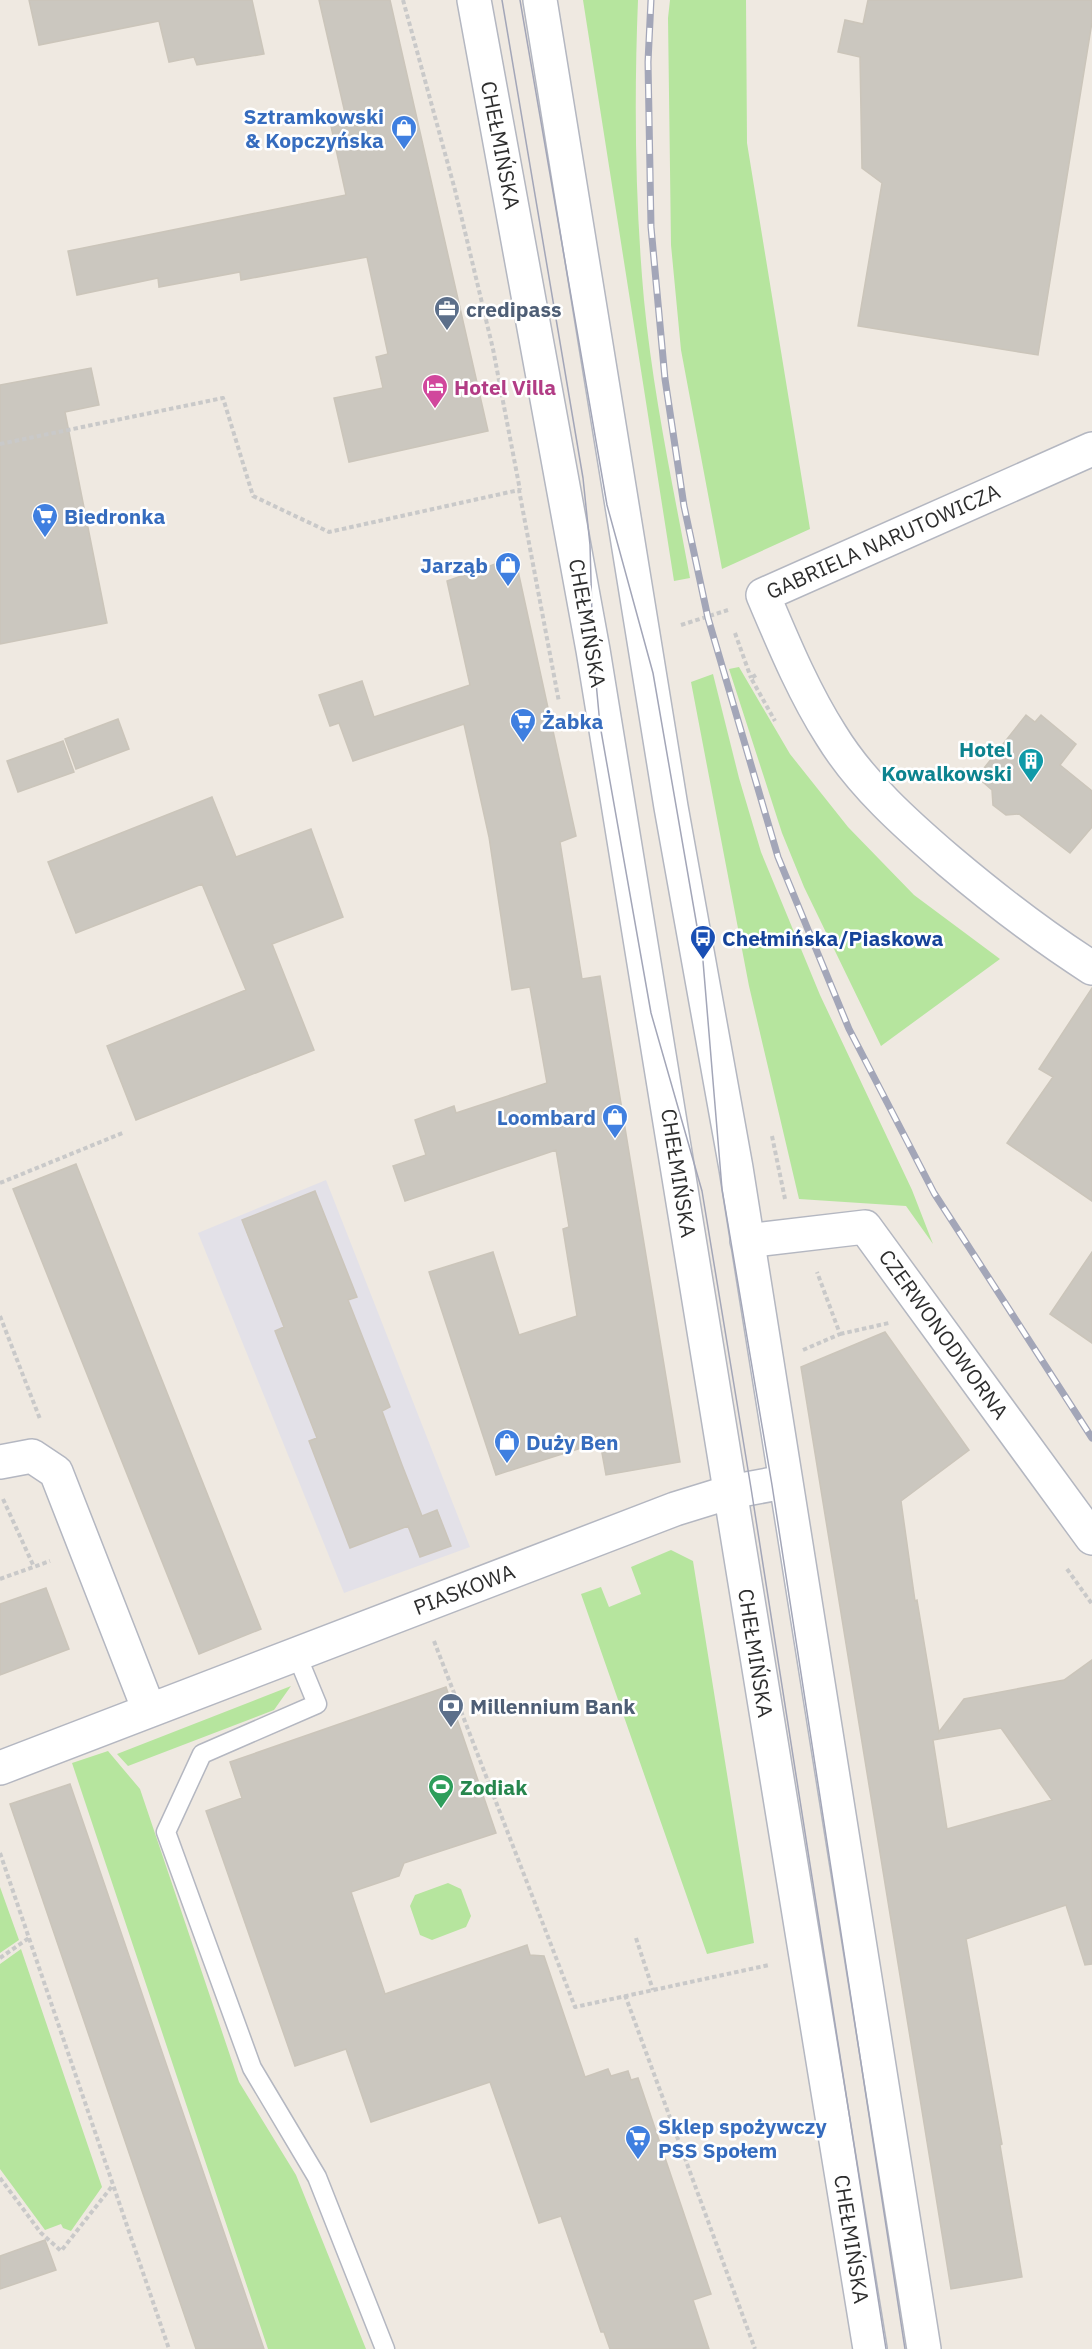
<svg xmlns="http://www.w3.org/2000/svg" width="1092" height="2349" font-family="'IBM Plex Sans',sans-serif">
	<rect width="100%" height="100%" fill="#efe9e1"/>
	<path fill="#e3e1e8" d="M326,1180L470,1547L344,1593L198,1233Z"/>
	<path fill="#b6e59e" d="M583,0H638C634,99 635,201 644,300C653,393 673,486 690,578L674,581Z
		M670,0H746L747,143L810,529L722,569L681,350L671,245L668,18Z
		M739,667L790,754L848,827L914,895L1000,959L881,1046L804,887L782,833L729,669Z
		M713,674L739,778L761,852L820,995L912,1190L933,1244L906,1206L799,1199L749,986L691,682Z
		M671,1550L693,1561L754,1943L707,1954L581,1594L601,1587L609,1607L641,1594L631,1567Z
		M291,1686L274,1710L128,1766L117,1754Z
		M108,1751L140,1789L239,2082L296,2175L366,2349H268L72,1763Z
		M448,1883L461,1889L471,1916L466,1927L432,1940L420,1935L410,1906L415,1895Z
		M0,1887L19,1940L0,1953Z
		M21,1949L102,2187L71,2231L63,2228L61,2224L45,2230L0,2169V1964Z"/>
	<path fill="#cbc7bf" stroke="#cbc5ba" stroke-width="1.5" fill-rule="evenodd" d="M29,0H252L264,54L197,65L194,57L169,62L159,21L39,45Z
		M319,0H390L488,431L349,462L334,398L383,388L376,357L388,354L367,257L241,280L240,272L159,287L158,278L77,295L68,251L346,195L329,117L345,113Z
		M868,0H1092V22L1038,355L858,326L882,183L862,168L860,57L838,52L845,20L863,24Z
		M91,368L99,405L65,412L107,623L0,644V385Z
		M515,557L576,836L560,842L582,979L600,976L680,1462L606,1475L600,1442L496,1475L429,1272L493,1252L519,1335L577,1316L563,1229L569,1227L556,1150L405,1201L393,1166L426,1155L415,1120L454,1106L456,1113L547,1083L530,987L512,990L489,837L464,724L353,761L339,723L330,726L319,695L362,681L374,717L470,685L447,581Z
		M1026,715L1035,722L1041,715L1076,744L1060,765L1092,791V827L1070,853L1019,814L1006,815L993,805L992,790L977,777Z
		M118,719L129,749L76,769L65,739Z
		M63,741L74,772L18,792L7,761Z
		M212,797L236,857L311,829L343,917L272,944L314,1050L136,1120L107,1046L246,990L202,884L76,933L48,862Z
		M1092,988V1201L1007,1143L1053,1077L1039,1069Z
		M76,1164L261,1629L199,1654L13,1189Z
		M315,1191L357,1297L348,1300L390,1407L382,1411L402,1465L422,1516L437,1510L451,1546L420,1557L408,1526L350,1548L309,1441L317,1438L275,1331L284,1327L242,1220Z
		M1092,1252V1343L1050,1314Z
		M885,1332L969,1450L901,1501L915,1601L917,1600L939,1732L964,1699L1064,1680L1092,1660V1964L1085,1965L1066,1905L966,1939L1002,2144L1000,2145L1022,2277L951,2289L801,1367ZM1001,1728L1052,1800L947,1829L933,1740Z
		M46,1588L69,1649L0,1675V1604Z
		M446,1687L496,1833L404,1863L399,1876L351,1892L385,1994L527,1945L530,1955L544,1956L585,2077L608,2069L611,2076L628,2071L631,2080L638,2078L711,2294L693,2300L709,2349H610L604,2332H601L561,2216L539,2223L490,2082L371,2122L346,2049L295,2066L206,1811L242,1798L230,1762Z
		M70,1784L264,2349H196L10,1804Z
		M45,2240L56,2270L0,2289V2256Z"/>
	<g fill="none" stroke-linecap="round" stroke-linejoin="round">
		<defs>
			<path id="service" d="M296,1653L317,1704L202,1754L166,1832L252,2068L317,2177L385,2349"/>
			<path id="minor" d="M1092,449L763,595C783,642 803,691 831,735C861,784 906,824 949,861C994,899 1042,936 1092,968
				M747,1241L865,1227L1092,1538
				M0,1462L32,1456L56,1472L149,1710
				M0,1768L675,1509L730,1492L784,1482"/>
			<path id="secondary" d="M474,0L593,650L870,2349
				M540,0L671,807L736,1168L924,2349"/>
		</defs>
		<use href="#service" stroke="#b4b7c1" stroke-width="21"/>
		<use href="#minor" stroke="#b4b7c1" stroke-width="36"/>
		<use href="#secondary" stroke="#b4b7c1" stroke-width="36"/>
		<path stroke="#c9c9c9" stroke-width="4" stroke-dasharray="4.5 3" stroke-linecap="butt" d="M403,0L455,190L493,349L520,490
			M0,444L223,398L253,496L329,532L519,490L559,702
			M681,625L728,610
			M735,633L751,678
			M756,675L751,678L775,721
			M772,1136L785,1199
			M0,1183L125,1132
			M0,1316L40,1419
			M840,1334L889,1323
			M803,1350L840,1334L817,1272
			M3,1499L34,1567
			M1067,1569L1092,1604
			M0,1579L50,1561
			M434,1641L575,2007L769,1965
			M0,1853L169,2349
			M636,1938L653,1990
			M0,1958L29,1938
			M625,1995L755,2349
			M0,2178L41,2233L61,2251L113,2185"/>
		<use href="#service" stroke="#fff" stroke-width="18"/>
		<use href="#minor" stroke="#fff" stroke-width="33"/>
		<use href="#secondary" stroke="#fff" stroke-width="33"/>
		<path stroke="#a3a6b8" stroke-width="1.5" d="M502,0L583,478L590,545L593,650L600,725L651,1013L702,1191L751,1488L886,2349
			M520,0L607,505L653,673L703,961L722,1189L772,1485L905,2349"/>
		<defs>
			<path id="rail" d="M651,0L648,62L651,227L665,379L684,506L708,618L778,857L849,1029L934,1193L1092,1438"/>
		</defs>
		<use href="#rail" stroke="#a3a6b8" stroke-width="7"/>
		<use href="#rail" stroke="#fff" stroke-width="4.5" stroke-dasharray="14" stroke-linecap="butt"/>
	</g>
	<defs>
		<symbol id="shop-pin" viewBox="-11 -11 22 30"><path d="M0 17L-7.5 6A9.5 9.5 0 1 1 7.5 6Z" fill="#3f7fe0" stroke="#fff"/><path d="M-5-2.5h2.3a2.7 3.5 0 0 1 5.4 0H5L5.5 6h-11ZM-1.5-2.5h3a1.5 2.3 0 0 0-3 0Z" fill="#fff"/></symbol>
		<symbol id="office-pin" viewBox="-11 -11 22 30"><path d="M0 17L-7.5 6A9.5 9.5 0 1 1 7.5 6Z" fill="#5c6f8a" stroke="#fff"/><path d="M-6-3h4V-5.5h4V-3h4V5H-6ZM-1-4.5V-3h2v-1.5ZM-6 0V1H6V0Z" fill="#fff"/></symbol>
		<symbol id="hotel-pin" viewBox="-11 -11 22 30"><path d="M0 17L-7.5 6A9.5 9.5 0 1 1 7.5 6Z" fill="#d1479c" stroke="#fff"/><path d="M-6-4.5h1.5V1H6V5H4.5V3h-9V5H-6ZM-4 0a1.8 1.8 0 1 1 3.6 0ZM.5 0V-2.5h3Q6-2.5 6 0Z" fill="#fff"/></symbol>
		<symbol id="supermarket-pin" viewBox="-11 -11 22 30"><path d="M0 17L-7.5 6A9.5 9.5 0 1 1 7.5 6Z" fill="#3f7fe0" stroke="#fff"/><path d="M-6-5.5h2.5l.6 2H6L4.5 2H-2.5L-4.4-4H-6ZM-1.5 3.2a1.3 1.3 0 1 0 .1 0ZM3 3.2a1.3 1.3 0 1 0 .1 0Z" fill="#fff"/></symbol>
		<symbol id="building-pin" viewBox="-11 -11 22 30"><path d="M0 17L-7.5 6A9.5 9.5 0 1 1 7.5 6Z" fill="#0f9aa8" stroke="#fff"/><path d="M-4-6H4V6H1V3H-1V6H-4ZM-2.5-4.3h1.7v1.8h-1.7ZM.8-4.3h1.7v1.8H.8ZM-2.5-1h1.7V.8h-1.7ZM.8-1h1.7V.8H.8Z" fill="#fff"/></symbol>
		<symbol id="bus-pin" viewBox="-11 -11 22 30"><path d="M0 17L-7.5 6A9.5 9.5 0 1 1 7.5 6Z" fill="#1a4fb4" stroke="#fff"/><path d="M-5-6H5V4H4V6H2V4H-2V6H-4V4H-5ZM-3.5-4V0h7V-4ZM-3.5 1.2v1.5H-2V1.2ZM2 1.2v1.5H3.5V1.2Z" fill="#fff"/></symbol>
		<symbol id="bank-pin" viewBox="-11 -11 22 30"><path d="M0 17L-7.5 6A9.5 9.5 0 1 1 7.5 6Z" fill="#5c6f8a" stroke="#fff"/><path d="M-6-4H6V4H-6ZM0-2.3a2.3 2.3 0 1 0 0 4.6a2.3 2.3 0 1 0 0-4.6Z" fill="#fff"/></symbol>
		<symbol id="stadium-pin" viewBox="-11 -11 22 30"><path d="M0 17L-7.5 6A9.5 9.5 0 1 1 7.5 6Z" fill="#2e9e5b" stroke="#fff"/><path d="M0-5a6.5 5 0 1 0 0 10a6.5 5 0 1 0 0-10ZM-3.5-1.8h7v3.6h-7Z" fill="#fff"/></symbol>
	</defs>
	<g fill-rule="evenodd">
		<use href="#shop-pin" x="389" y="113" width="30" height="40"/>
		<use href="#office-pin" x="432" y="294" width="30" height="40"/>
		<use href="#hotel-pin" x="420" y="372" width="30" height="40"/>
		<use href="#supermarket-pin" x="30" y="501" width="30" height="40"/>
		<use href="#shop-pin" x="493" y="550" width="30" height="40"/>
		<use href="#supermarket-pin" x="508" y="706" width="30" height="40"/>
		<use href="#building-pin" x="1016" y="746" width="30" height="40"/>
		<use href="#bus-pin" x="688" y="923" width="30" height="40"/>
		<use href="#shop-pin" x="600" y="1102" width="30" height="40"/>
		<use href="#shop-pin" x="492" y="1427" width="30" height="40"/>
		<use href="#bank-pin" x="436" y="1691" width="30" height="40"/>
		<use href="#stadium-pin" x="426" y="1772" width="30" height="40"/>
		<use href="#supermarket-pin" x="623" y="2123" width="30" height="40"/>
	</g>
	<g text-anchor="middle" dominant-baseline="central" stroke-width="5" stroke-linejoin="round" paint-order="stroke">
		<g font-size="21" font-weight="bold" fill="#366cbe" stroke="#fff" text-anchor="start">
			<text x="384" y="116" text-anchor="end">Sztramkowski<tspan x="384" dy="24">&amp; Kopczyńska</tspan></text>
			<text x="64" y="516">Biedronka</text>
			<text x="488" y="565" text-anchor="end">Jarząb</text>
			<text x="542" y="721">Żabka</text>
			<text x="596" y="1117" text-anchor="end">Loombard</text>
			<text x="526" y="1442">Duży Ben</text>
			<text x="658" y="2126">Sklep spożywczy<tspan x="658" dy="24">PSS Społem</tspan></text>
		</g>
		<g font-size="21" fill="#2e2e2e" stroke="#fff">
			<text transform="translate(501 145) rotate(79)">CHEŁMIŃSKA</text>
			<text transform="translate(883 541) rotate(-24)">GABRIELA NARUTOWICZA</text>
			<text transform="translate(588 623) rotate(80)">CHEŁMIŃSKA</text>
			<text transform="translate(679 1173) rotate(81)">CHEŁMIŃSKA</text>
			<text transform="translate(944 1334) rotate(54)">CZERWONODWORNA</text>
			<text transform="translate(464 1589) rotate(-21)">PIASKOWA</text>
			<text transform="translate(756 1653) rotate(81)">CHEŁMIŃSKA</text>
			<text transform="translate(852 2239) rotate(81)">CHEŁMIŃSKA</text>
		</g>
		<g font-size="21" font-weight="bold" fill="#4e5e75" stroke="#fff" text-anchor="start">
			<text x="466" y="309">credipass</text>
			<text x="470" y="1706">Millennium Bank</text>
		</g>
		<g font-size="21" font-weight="bold" fill="#b23c85" stroke="#fff" text-anchor="start">
			<text x="454" y="387">Hotel Villa</text>
		</g>
		<g font-size="21" font-weight="bold" fill="#0d838f" stroke="#fff" text-anchor="end">
			<text x="1012" y="749">Hotel<tspan x="1012" dy="24">Kowalkowski</tspan></text>
		</g>
		<g font-size="21" font-weight="bold" fill="#164399" stroke="#fff" text-anchor="start">
			<text x="722" y="938">Chełmińska/Piaskowa</text>
		</g>
		<g font-size="21" font-weight="bold" fill="#27864d" stroke="#fff" text-anchor="start">
			<text x="460" y="1787">Zodiak</text>
		</g>
	</g>
</svg>
